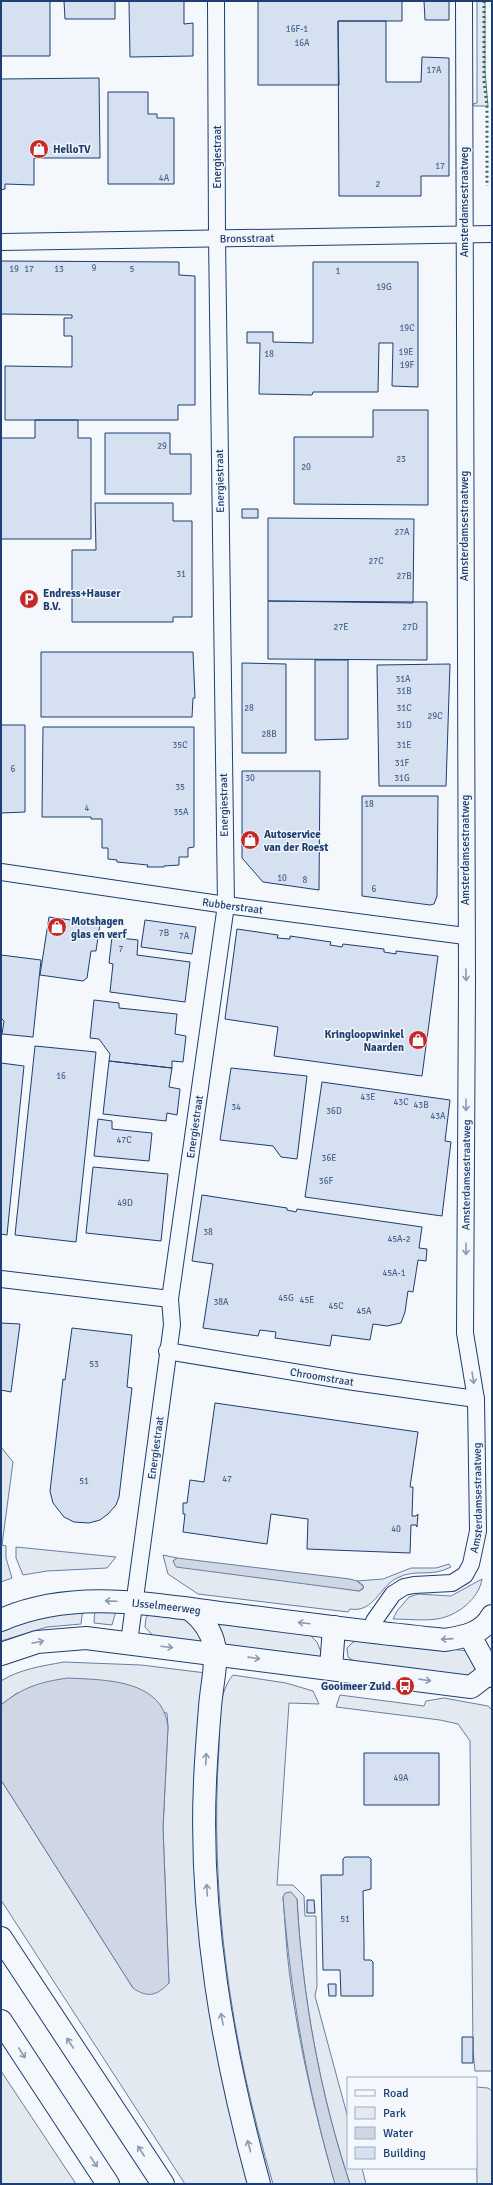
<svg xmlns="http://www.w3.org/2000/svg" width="493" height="2185" font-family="Signika,sans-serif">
	<rect width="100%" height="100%" fill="#f4f7fb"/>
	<path fill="#e3e9f0" stroke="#687fa3" d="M477,1H485V71L488,106H474L473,104L477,103Z
		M1,1447L13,1462L2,1545L6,1546V1558L12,1578L1,1582Z
		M16,1547L116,1557L107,1568L47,1571L23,1575L16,1558Z
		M163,1555L177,1558L173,1561L359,1591L363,1589V1585L357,1581L383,1579L411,1568H436L449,1564L451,1567C430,1578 416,1568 397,1578C379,1587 374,1613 350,1609L348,1612L198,1594L168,1574Z
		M482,1579C479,1599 457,1616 437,1619C424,1621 407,1619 393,1619L397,1611L409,1597L418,1594L451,1596Z
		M95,1606L116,1611L112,1625L94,1623Z
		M83,1607L81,1624L47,1627L1,1641V1627Z
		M151,1611L188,1617L207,1646L157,1640L145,1627L146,1618Z
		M208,1618L305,1630L317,1642L321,1652L319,1660L221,1647Z
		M361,1638L467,1651L481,1672L471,1678L361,1666L348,1657L347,1648L352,1643Z
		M64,1662L141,1665L206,1673L200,1803L253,2184H185L1,1900V1780L133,1988L169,1983L163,1828L168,1727L167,1713L17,1693L1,1705V1681C20,1669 42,1666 64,1662Z
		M233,1675L286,1683L313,1691L319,1704L289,1703L277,1885H293L304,1896L305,1916H316L317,1986L315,1996L348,2118V2168H362L366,2184H350C320,2094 302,1995 297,1899L283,1897C285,1921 286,1945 289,1970C298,2042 315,2114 335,2184H273C231,2043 209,1895 219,1748C220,1724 217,1694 233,1675Z
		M340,1695L424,1706L426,1701L444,1698L488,1706L492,1710V2071H475L473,2051L470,1741L458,1724L440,1720L336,1707Z
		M1,2071L76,2184H1Z
		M476,2087L488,2088L492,2091V2184H477Z"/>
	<path fill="#cfd7e4" stroke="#687fa3" d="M177,1558L350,1579L357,1581L364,1587L359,1591L176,1567L173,1561Z
		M68,1678C105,1680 163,1679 168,1727L163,1828L169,1983C157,1996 147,1998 133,1988L1,1780V1705C23,1687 40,1682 68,1678Z
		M291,1892L297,1899C302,1995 320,2094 350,2184H335C307,2087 291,1997 283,1897L285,1893Z"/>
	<path fill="#d5e0f0" stroke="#1d3f73" d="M1,1H50V56H1Z
		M64,1H115V19H65Z
		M129,1H184V24L193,23V56L130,57Z
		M258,1H402V21H338L339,85H258Z
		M424,1H449V20H425Z
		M338,21H386V82H421L422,57L449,58V176H421V196H339Z
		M99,78L100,158H34V185L5,184V189L1,190V79Z
		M108,92H148V114H157V118H174V184H108Z
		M1,261L179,262V275L195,276V405H178V420H5V366L72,367V336H64V318H72V315L1,314Z
		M313,262H418V387L392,386L393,343H379L378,392H313L312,395L259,394L260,343H247V332H273V342L313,343Z
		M373,410H428V505L294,504V437H373Z
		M35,420H78V438H91V539H1V438H35Z
		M105,433H170V454H191V494H105Z
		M95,503H173V521H192V617H173V622H72V550H96Z
		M242,509H258V518H242Z
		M268,518L414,519L413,603L268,601Z
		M268,601L427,602V660L268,659Z
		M41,652H193L195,698H193L192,717H41Z
		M315,660H348V739L315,740Z
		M242,663L286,664V753H242Z
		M450,664L446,786H379L377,665Z
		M1,725H25V812L1,813Z
		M43,727H194V847L188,848V857H179V865L164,866V867H147L148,865L117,862V860L108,859V848H102V819H91V817H42Z
		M242,771H320L319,890L263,882L242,858Z
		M362,796H438L437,896L434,904L430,905L362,896Z
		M49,917L100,924L96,951H91L87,978L83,981L40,975Z
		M145,920L196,927L192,954L141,947Z
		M237,929L278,935L277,938L290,939V936L331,942L330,945L342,947L343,944L384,949V952L396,954V951L438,956L422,1076L274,1056L278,1027L225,1019Z
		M112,937L138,940L137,955L190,962L185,1002L110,992L113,964L109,963Z
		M1,955L41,960L33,1037L2,1034L4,1021L1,1018Z
		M94,1000L119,1003V1008L177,1014L175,1034L186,1036L183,1062L172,1061V1068L109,1061L110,1054L99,1039L90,1038Z
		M35,1046L96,1052L76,1242L15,1235Z
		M109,1061L172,1068L169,1087L180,1089L177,1115L167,1113L166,1121L103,1114Z
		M1,1063L24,1066L7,1235L1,1234Z
		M231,1068L307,1076L297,1159L281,1157L273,1146L220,1140Z
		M322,1082L450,1100L445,1141L451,1142L442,1216L305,1197Z
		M98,1119L112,1121V1129L152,1133L149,1161L94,1156Z
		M93,1167L168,1174L161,1241L86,1233Z
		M202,1195L287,1208V1210L296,1212L297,1209L422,1227L419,1248L427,1249L426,1261L418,1260L413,1292L408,1291L405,1312L401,1323L387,1326L373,1324L370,1340L332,1335L330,1346L275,1338L276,1332L260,1330L258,1336L203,1328L213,1264L192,1261Z
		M1,1323L20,1324L11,1392L1,1390Z
		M72,1328L132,1335L127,1387L132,1388L119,1497L116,1505L108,1514L100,1520L89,1523L74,1522L64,1517L53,1503L50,1491L63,1379L65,1380Z
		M215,1403L418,1432L410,1487H413L412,1516H416L418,1514L417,1527L416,1525H411L410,1553L307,1549L308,1519L271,1514L267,1544L183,1532L185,1514H183V1503H187L190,1480L204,1482Z
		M364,1753H439V1805H364Z
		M345,1857H369L371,1859V1889L363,1891L364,1943V1960H371L373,1962V1996H341L340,1970H323L321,1875H343V1859Z
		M307,1900H314L315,1913H307Z
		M328,1984H336V1996H329Z
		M462,2037H473V2063H462Z"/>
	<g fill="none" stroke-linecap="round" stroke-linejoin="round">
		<defs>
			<g id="street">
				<path id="s1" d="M1,242L492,234"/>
				<path id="s2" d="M1,872L226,905L465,936"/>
				<path d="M1,1279L170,1299"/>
				<path id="s3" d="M167,1351L354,1382L476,1399"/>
				<path id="s4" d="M374,1632V1621L393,1594L404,1587L414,1585L452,1583L465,1575L471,1564L478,1531L476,1399L465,1333L467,983L464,1"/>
				<path id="s5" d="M129,1642L172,1325L170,1299L226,905L217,237L216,1"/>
			</g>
			<g id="secondary">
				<path id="s6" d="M1,1620C77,1587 158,1606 237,1615C306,1624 375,1633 445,1640C463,1637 482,1634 492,1616"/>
				<path d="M470,1636L492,1676"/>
				<path d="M1,1654L37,1642L86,1638L471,1687L492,1671"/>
				<path d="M331,1668L334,1627"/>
			</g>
			<path id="highway" d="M191,1610C227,1639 213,1668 210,1707C208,1732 206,1757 205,1782C199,1918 223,2053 259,2184
				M1,1938L163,2184
				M1,2021L108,2184"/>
		</defs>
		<use href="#street" stroke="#1d3f73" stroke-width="18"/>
		<use href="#secondary" stroke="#1d3f73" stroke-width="24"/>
		<use href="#highway" stroke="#1d3f73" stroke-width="24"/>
		<use href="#street" stroke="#f4f7fb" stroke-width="16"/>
		<use href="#secondary" stroke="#f4f7fb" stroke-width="22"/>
		<use href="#highway" stroke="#f4f7fb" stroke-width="22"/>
		<path stroke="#2c6c60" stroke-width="3" stroke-dasharray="2 3" stroke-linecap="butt" d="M484,1V81L487,106V186"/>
	</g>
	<defs><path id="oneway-shaft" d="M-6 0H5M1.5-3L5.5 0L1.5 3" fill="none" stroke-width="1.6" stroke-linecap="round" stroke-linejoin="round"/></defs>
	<g stroke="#889bb7">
		<use href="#oneway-shaft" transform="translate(466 975) rotate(88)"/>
		<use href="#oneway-shaft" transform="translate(466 1105) rotate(90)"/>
		<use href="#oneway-shaft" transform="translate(466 1249) rotate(90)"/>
		<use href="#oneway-shaft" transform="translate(473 1378) rotate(81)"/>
		<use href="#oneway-shaft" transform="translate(111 1601) rotate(-178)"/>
		<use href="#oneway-shaft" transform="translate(304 1623) rotate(-173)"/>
		<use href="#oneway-shaft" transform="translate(447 1639) rotate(176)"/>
		<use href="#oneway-shaft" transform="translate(38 1642) rotate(-12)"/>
		<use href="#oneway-shaft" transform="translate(167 1647) rotate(7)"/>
		<use href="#oneway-shaft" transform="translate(254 1658) rotate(8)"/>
		<use href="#oneway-shaft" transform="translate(425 1680) rotate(8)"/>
		<use href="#oneway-shaft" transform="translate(206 1759) rotate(-87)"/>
		<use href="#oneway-shaft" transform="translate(207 1890) rotate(-93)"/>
		<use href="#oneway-shaft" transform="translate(222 2019) rotate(-100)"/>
		<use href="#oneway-shaft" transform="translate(70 2043) rotate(-123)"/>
		<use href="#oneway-shaft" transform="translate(22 2053) rotate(57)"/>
		<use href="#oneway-shaft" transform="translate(249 2146) rotate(-105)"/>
		<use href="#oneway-shaft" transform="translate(141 2151) rotate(-123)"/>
		<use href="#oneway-shaft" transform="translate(94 2162) rotate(57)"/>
	</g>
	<defs>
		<symbol id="shop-disc" viewBox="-11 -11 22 22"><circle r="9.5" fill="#c62828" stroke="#f4f7fb"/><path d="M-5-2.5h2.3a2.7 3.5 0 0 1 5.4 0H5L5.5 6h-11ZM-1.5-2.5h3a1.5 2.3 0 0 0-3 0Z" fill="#fff"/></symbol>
		<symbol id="parking-disc" viewBox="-11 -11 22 22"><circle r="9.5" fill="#c62828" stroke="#f4f7fb"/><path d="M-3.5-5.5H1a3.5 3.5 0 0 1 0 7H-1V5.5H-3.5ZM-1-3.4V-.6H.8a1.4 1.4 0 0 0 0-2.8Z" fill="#fff"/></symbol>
		<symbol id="bus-disc" viewBox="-11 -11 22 22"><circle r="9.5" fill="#c62828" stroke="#f4f7fb"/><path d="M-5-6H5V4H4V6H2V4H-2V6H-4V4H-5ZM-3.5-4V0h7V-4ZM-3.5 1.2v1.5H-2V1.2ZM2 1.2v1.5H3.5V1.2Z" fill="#fff"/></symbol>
	</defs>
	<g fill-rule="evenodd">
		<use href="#shop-disc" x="28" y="138" width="22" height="22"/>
		<use href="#parking-disc" x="18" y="588" width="22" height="22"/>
		<use href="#shop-disc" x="239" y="829" width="22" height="22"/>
		<use href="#shop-disc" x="46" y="916" width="22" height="22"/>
		<use href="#shop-disc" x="407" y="1029" width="22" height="22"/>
		<use href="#bus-disc" x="394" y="1675" width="22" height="22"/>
	</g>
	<g text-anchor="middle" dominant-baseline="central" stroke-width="3" stroke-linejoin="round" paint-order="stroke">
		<g font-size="9" fill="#4b6792">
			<text x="297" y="29">16F-1</text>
			<text x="302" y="43">16A</text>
			<text x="434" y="70">17A</text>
			<text x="440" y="166">17</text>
			<text x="164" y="178">4A</text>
			<text x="378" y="184">2</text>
			<text x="94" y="268">9</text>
			<text x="14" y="269">19</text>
			<text x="29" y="269">17</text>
			<text x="59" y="269">13</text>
			<text x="132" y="269">5</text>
			<text x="338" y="271">1</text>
			<text x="384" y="287">19G</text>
			<text x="407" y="328">19C</text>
			<text x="406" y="352">19E</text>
			<text x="269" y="354">18</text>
			<text x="407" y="365">19F</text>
			<text x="162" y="446">29</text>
			<text x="401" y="459">23</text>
			<text x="306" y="467">20</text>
			<text x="402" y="532">27A</text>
			<text x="376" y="561">27C</text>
			<text x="181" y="574">31</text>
			<text x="404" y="576">27B</text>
			<text x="341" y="627">27E</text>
			<text x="410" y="627">27D</text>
			<text x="403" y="679">31A</text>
			<text x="404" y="691">31B</text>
			<text x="249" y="708">28</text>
			<text x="404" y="708">31C</text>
			<text x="435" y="716">29C</text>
			<text x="404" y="725">31D</text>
			<text x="269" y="734">28B</text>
			<text x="180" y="745">35C</text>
			<text x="404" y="745">31E</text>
			<text x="402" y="763">31F</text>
			<text x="13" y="769">6</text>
			<text x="250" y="778">30</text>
			<text x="402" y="778">31G</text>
			<text x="180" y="787">35</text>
			<text x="369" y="804">18</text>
			<text x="87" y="808">4</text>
			<text x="181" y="812">35A</text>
			<text x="282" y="878">10</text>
			<text x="305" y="880">8</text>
			<text x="374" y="889">6</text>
			<text x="164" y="933">7B</text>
			<text x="184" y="936">7A</text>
			<text x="121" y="949">7</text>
			<text x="61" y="1076">16</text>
			<text x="368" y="1097">43E</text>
			<text x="401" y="1102">43C</text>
			<text x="421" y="1105">43B</text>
			<text x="236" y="1107">34</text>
			<text x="334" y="1111">36D</text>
			<text x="438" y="1116">43A</text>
			<text x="124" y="1140">47C</text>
			<text x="329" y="1158">36E</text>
			<text x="326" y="1181">36F</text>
			<text x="125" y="1203">49D</text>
			<text x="208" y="1232">38</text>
			<text x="399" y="1239">45A-2</text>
			<text x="394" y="1273">45A-1</text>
			<text x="286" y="1298">45G</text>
			<text x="307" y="1300">45E</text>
			<text x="221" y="1302">38A</text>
			<text x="336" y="1306">45C</text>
			<text x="364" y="1311">45A</text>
			<text x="94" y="1364">53</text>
			<text x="227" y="1479">47</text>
			<text x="84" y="1481">51</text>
			<text x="396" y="1529">40</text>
			<text x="401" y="1778">49A</text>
			<text x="345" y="1919">51</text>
		</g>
		<g font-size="11" font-weight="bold" fill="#1d3f73" stroke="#f4f7fb" text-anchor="start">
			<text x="53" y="149">HelloTV</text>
			<text x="43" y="593">Endress+Hauser<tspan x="43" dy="13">B.V.</tspan></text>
			<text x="264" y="834">Autoservice<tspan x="264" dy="13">van der Roest</tspan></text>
			<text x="71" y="921">Motshagen<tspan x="71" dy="13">glas en verf</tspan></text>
			<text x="404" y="1034" text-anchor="end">Kringloopwinkel<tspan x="404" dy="13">Naarden</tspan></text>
			<text x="391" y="1686" text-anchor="end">Gooimeer Zuid</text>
		</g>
		<g font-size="11" fill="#1d3f73" stroke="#f4f7fb">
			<text transform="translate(217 157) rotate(-90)">Energiestraat</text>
			<text transform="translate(464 202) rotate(-90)">Amsterdamsestraatweg</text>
			<text stroke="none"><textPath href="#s1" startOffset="246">Bronsstraat</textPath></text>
			<text transform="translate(220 481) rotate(-91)">Energiestraat</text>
			<text transform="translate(464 526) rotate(-90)">Amsterdamsestraatweg</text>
			<text transform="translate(224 805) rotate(-91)">Energiestraat</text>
			<text transform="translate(465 850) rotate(-90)">Amsterdamsestraatweg</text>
			<text stroke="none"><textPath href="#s2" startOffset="234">Rubberstraat</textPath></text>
			<text stroke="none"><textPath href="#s5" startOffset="520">Energiestraat</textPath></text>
			<text stroke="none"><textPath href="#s4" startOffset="524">Amsterdamsestraatweg</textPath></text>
			<text stroke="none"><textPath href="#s3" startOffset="157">Chroomstraat</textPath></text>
			<text stroke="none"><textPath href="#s5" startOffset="196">Energiestraat</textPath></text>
			<text stroke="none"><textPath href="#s4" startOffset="200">Amsterdamsestraatweg</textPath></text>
			<text stroke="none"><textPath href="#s6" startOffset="168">IJsselmeerweg</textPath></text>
		</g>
	</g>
	<rect width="493" height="2185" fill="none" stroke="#1d3f73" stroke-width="4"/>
	<rect x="347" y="2077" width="130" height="92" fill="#f4f7fb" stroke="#9eadc5"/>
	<rect x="355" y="2090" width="20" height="6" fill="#f4f7fb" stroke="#9eadc5"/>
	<text x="383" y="2097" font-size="12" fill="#1d3f73">Road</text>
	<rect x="355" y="2107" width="20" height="12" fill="#e3e9f0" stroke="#9eadc5"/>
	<text x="383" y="2117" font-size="12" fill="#1d3f73">Park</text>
	<rect x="355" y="2127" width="20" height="12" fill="#cfd7e4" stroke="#9eadc5"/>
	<text x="383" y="2137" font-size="12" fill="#1d3f73">Water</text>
	<rect x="355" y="2147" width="20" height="12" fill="#d5e0f0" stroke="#9eadc5"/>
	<text x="383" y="2157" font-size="12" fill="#1d3f73">Building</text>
</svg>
